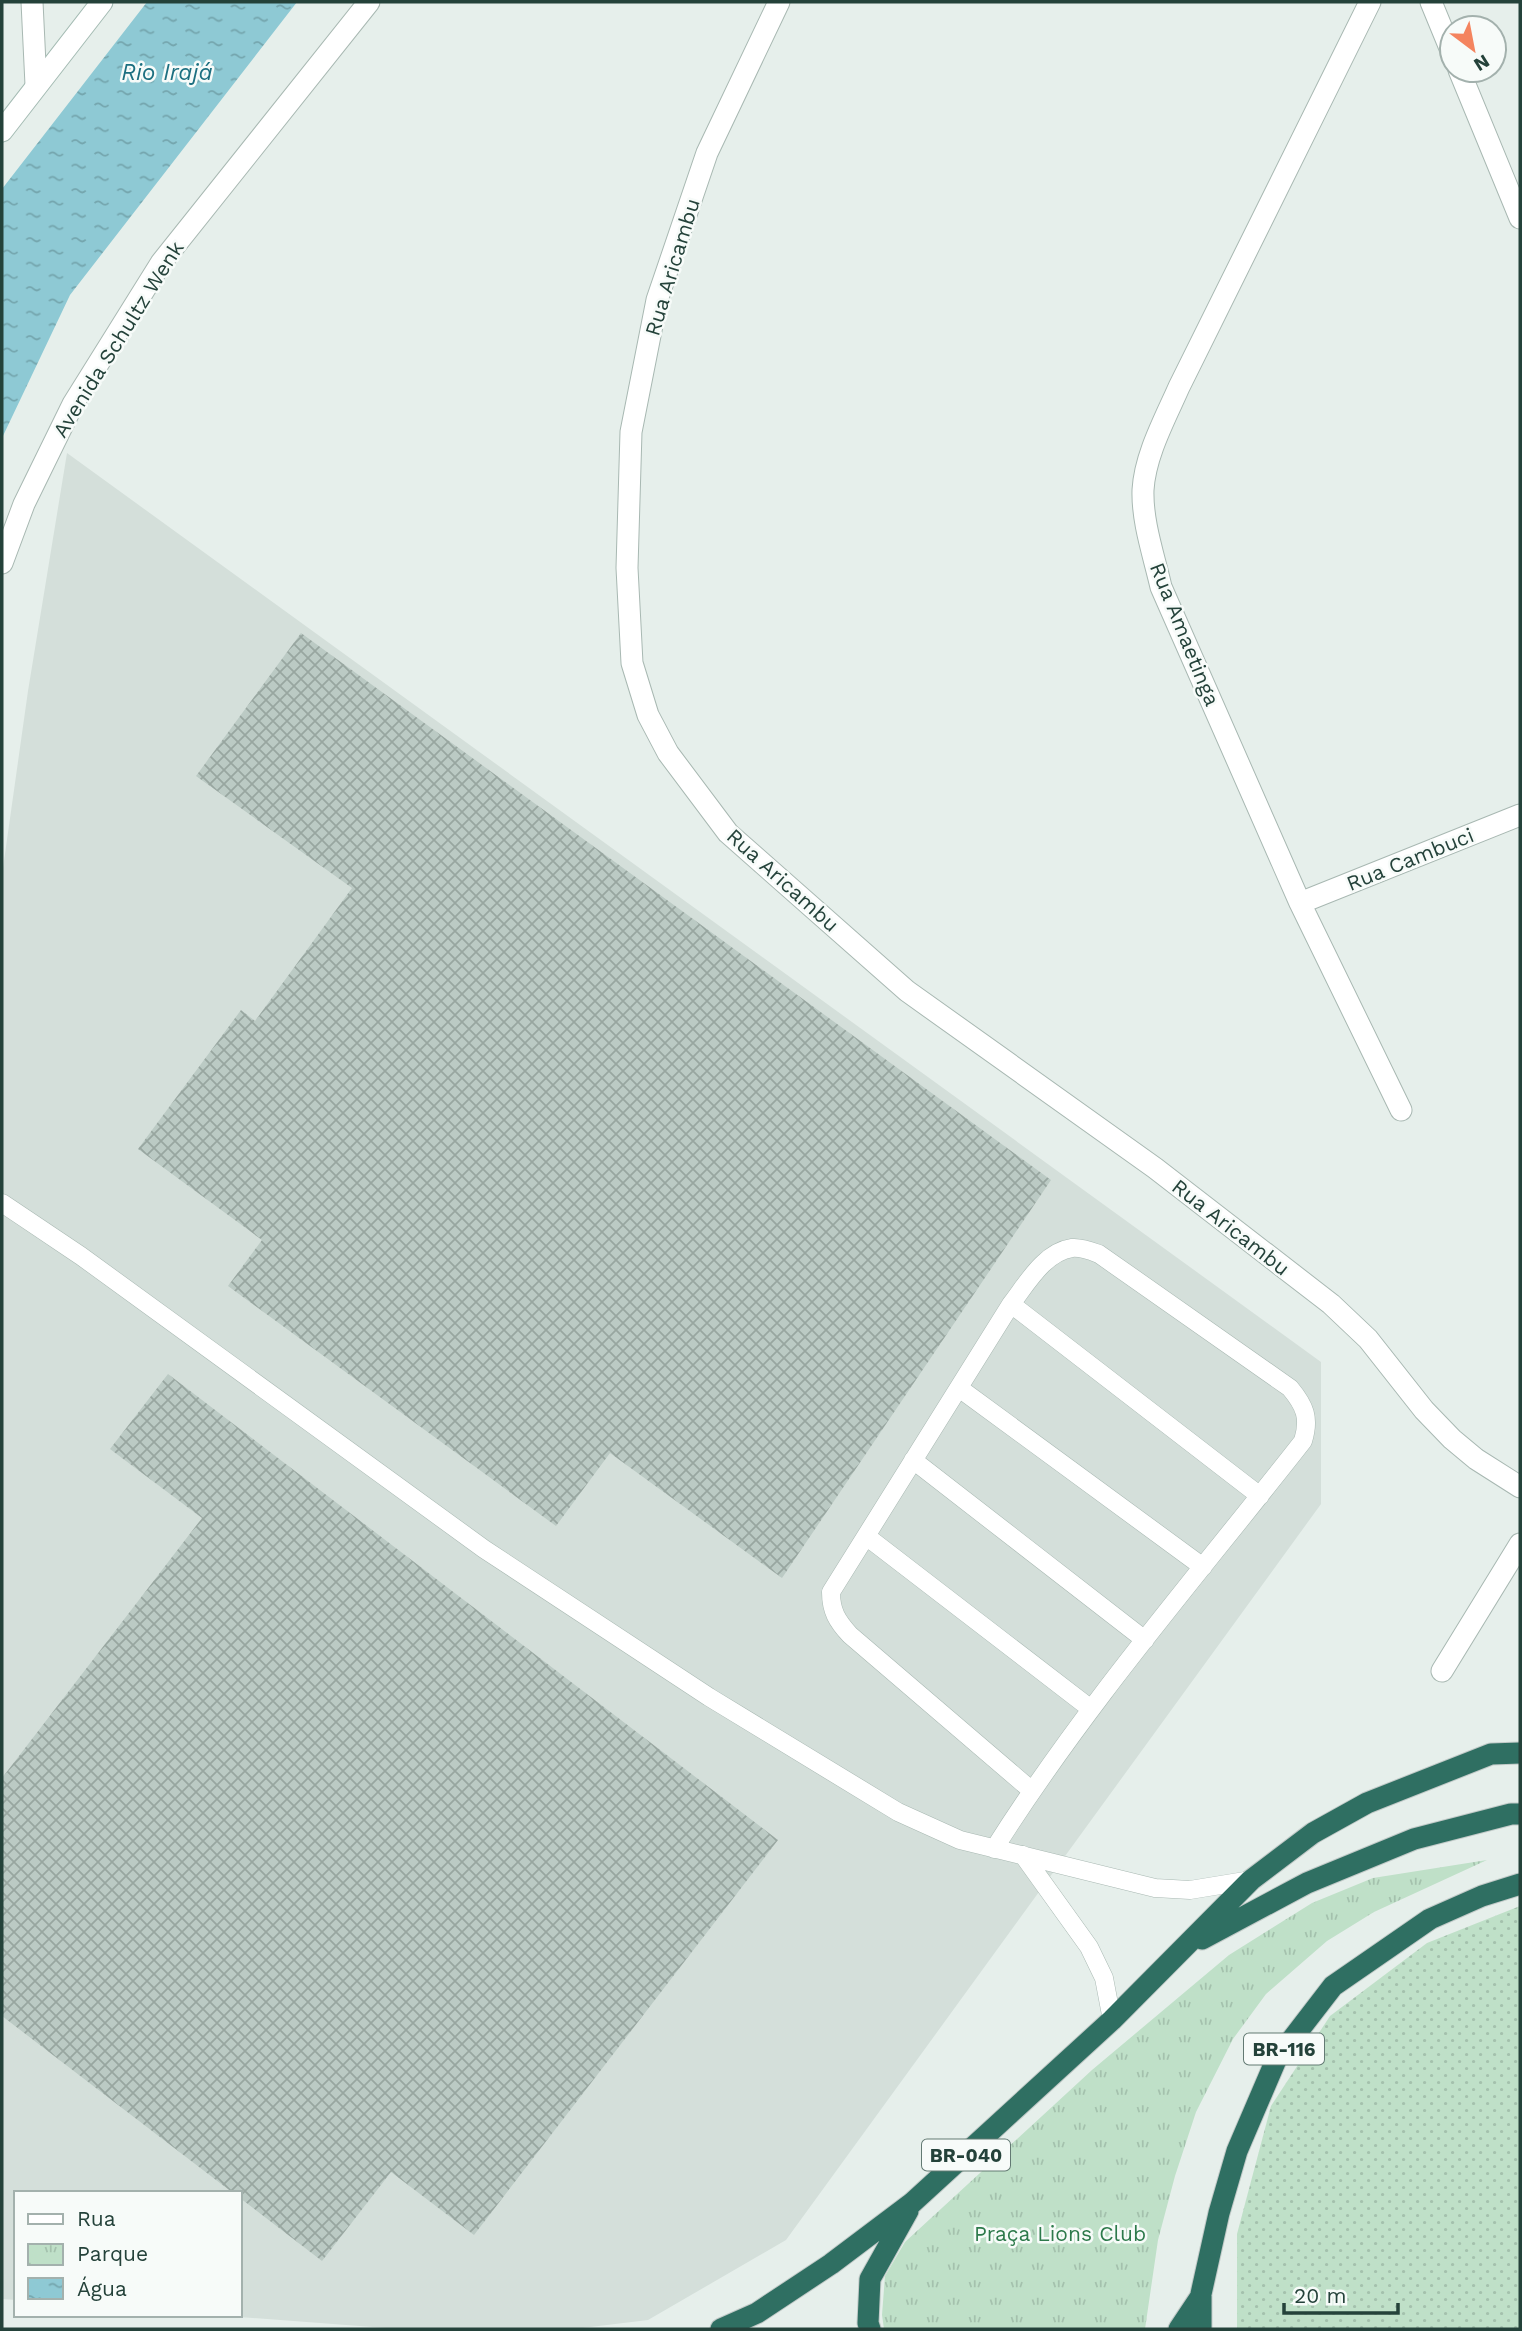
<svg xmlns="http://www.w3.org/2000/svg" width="1522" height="2331" font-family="'Work Sans',sans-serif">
	<defs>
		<pattern id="grass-dots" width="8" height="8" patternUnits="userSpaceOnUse" patternTransform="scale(1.75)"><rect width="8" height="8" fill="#bfe0c8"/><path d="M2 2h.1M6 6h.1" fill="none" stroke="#a4c1ad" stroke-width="1.8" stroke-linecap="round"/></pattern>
		<pattern id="park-tufts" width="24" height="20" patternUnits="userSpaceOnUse" patternTransform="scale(1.75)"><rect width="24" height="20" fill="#bfe0c8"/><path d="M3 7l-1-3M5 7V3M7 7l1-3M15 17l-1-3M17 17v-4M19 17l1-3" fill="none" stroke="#a4c1ad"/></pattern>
		<pattern id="water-ripples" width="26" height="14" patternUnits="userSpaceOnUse" patternTransform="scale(1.75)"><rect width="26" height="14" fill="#8ec9d4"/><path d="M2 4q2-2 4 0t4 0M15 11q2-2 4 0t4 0" fill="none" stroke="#74a5ad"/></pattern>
		<pattern id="building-cross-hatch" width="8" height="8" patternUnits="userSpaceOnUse" patternTransform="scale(1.75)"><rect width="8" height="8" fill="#bbcac4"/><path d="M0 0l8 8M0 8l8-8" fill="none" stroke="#98a6a0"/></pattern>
	</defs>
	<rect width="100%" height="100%" fill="#e6efeb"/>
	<path fill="#d4dfda" d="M67,453L1321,1362V1504L786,2240L648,2320L574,2329H399L213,2315H240V2193H16V2300L2,2299V875L28,691Z"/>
	<path fill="url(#grass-dots)" d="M1520,1906V2329H1237V2234L1271,2106L1330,2016L1427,1943Z"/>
	<path fill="url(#park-tufts)" d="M1487,1860L1374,1912L1327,1941L1266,1994L1233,2039L1196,2112L1175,2176L1158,2240L1145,2329H884L882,2315L885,2276L905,2242L1092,2070L1229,1955L1312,1903L1373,1878Z"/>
	<path fill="url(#water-ripples)" d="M147,2H297L70,295L2,438V189Z"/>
	<path fill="url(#building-cross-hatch)" d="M301,633L1051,1180L782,1578L610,1453L556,1526L228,1286L262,1240L138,1149L241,1010L255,1021L352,888L196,776Z
		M168,1374L778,1840L474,2235L391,2172L322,2261L240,2198V2193H233L2,2016V1778L202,1518L110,1449Z"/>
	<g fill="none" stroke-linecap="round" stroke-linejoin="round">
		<defs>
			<path id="lane" d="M2,1203L81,1256L484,1549L709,1697L898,1812L960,1840L1155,1888L1190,1890L1251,1880
				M1011,1304L1260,1496
				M959,1388L1203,1567
				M913,1460L1145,1640
				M866,1536L1091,1709
				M994,1849C1085,1705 1198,1575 1303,1441C1310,1418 1305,1406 1290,1388L1099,1254C1091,1251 1081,1247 1072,1248C1044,1252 1026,1285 1011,1304L831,1592C831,1611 837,1621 850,1635L1031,1790
				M1023,1855L1089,1947L1104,1978L1112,2020"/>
			<path id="street" d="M32,2L36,85
				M779,2L707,153L657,300L631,432L627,568L632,663L648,715L668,753L728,833L907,991L1155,1168L1331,1304L1368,1339L1424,1410L1452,1439L1476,1459L1520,1487
				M1370,2L1179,387C1165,419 1145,455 1143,490C1142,522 1154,556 1161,587L1300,903L1401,1110
				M1431,2L1452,53
				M1459,70L1520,218
				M2,563L24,504L73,404L161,263L369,2
				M1300,903L1520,815
				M1442,1671L1520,1544"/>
			<path id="secondary" d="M2,131L102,2"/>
			<path id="highway" d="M1202,1939L1307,1883L1414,1839L1511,1814H1520
				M721,2329L757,2313L831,2264L912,2203L1112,2020L1251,1880L1313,1833L1367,1803L1491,1754L1520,1753
				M870,2329L868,2323L870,2279L908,2211
				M1179,2329L1201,2296
				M1201,2329V2294L1219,2213L1237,2151L1276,2060L1333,1986L1430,1919L1482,1896L1520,1884"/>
		</defs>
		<use href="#lane" stroke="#a8b8b2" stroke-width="19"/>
		<use href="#street" stroke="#a8b8b2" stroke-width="23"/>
		<use href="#secondary" stroke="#a4bbb3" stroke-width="23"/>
		<use href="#highway" stroke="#c2cac8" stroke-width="23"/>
		<use href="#lane" stroke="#fff" stroke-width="18"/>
		<use href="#street" stroke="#fff" stroke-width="21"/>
		<use href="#secondary" stroke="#fff" stroke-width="21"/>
		<use href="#highway" stroke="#2f6f62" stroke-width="21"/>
	</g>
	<g text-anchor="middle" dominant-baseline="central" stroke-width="5" stroke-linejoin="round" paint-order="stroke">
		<g fill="#f7fbf9" stroke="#637a73" stroke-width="2">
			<rect x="1244" y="2033.5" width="80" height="31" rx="5"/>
			<rect x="922" y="2139.5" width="88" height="31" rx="5"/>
		</g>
		<g font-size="19" font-weight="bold" fill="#24423a">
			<text x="1284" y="2049">BR-116</text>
			<text x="966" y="2155">BR-040</text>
		</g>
		<g font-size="21" fill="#24423a" stroke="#f7fbf9">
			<text transform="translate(672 267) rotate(-73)">Rua Aricambu</text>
			<text transform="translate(118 339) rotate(-58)">Avenida Schultz Wenk</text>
			<text transform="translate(1185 634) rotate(68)">Rua Amaetinga</text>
			<text transform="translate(1410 859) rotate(-22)">Rua Cambuci</text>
			<text transform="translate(783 880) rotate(42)">Rua Aricambu</text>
			<text transform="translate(1231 1227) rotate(38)">Rua Aricambu</text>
		</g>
		<g font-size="21" fill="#2d7a4b" stroke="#f7fbf9">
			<text x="1060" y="2233">Praça Lions Club</text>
		</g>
		<g font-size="23" font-style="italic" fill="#1c6f80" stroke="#f7fbf9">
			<text x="167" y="72">Rio Irajá</text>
		</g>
	</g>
	<rect width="1522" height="2331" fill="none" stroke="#24423a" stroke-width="7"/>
	<rect x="14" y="2191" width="228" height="126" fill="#f7fbf9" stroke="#a3b1ad" stroke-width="2"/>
	<rect x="28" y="2214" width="35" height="10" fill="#ffffff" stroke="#a3b1ad" stroke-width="2"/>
	<text x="77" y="2226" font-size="21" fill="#24423a">Rua</text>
	<rect x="28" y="2244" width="35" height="21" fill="url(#park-tufts)" stroke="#a3b1ad" stroke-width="2"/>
	<text x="77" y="2261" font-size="21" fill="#24423a">Parque</text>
	<rect x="28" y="2278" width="35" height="21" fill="url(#water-ripples)" stroke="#a3b1ad" stroke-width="2"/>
	<text x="77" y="2296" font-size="21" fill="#24423a">Água</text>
	<g transform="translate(1473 49) rotate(148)"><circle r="33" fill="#f7fbf9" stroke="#a3b1ad" stroke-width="2"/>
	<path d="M0-5L12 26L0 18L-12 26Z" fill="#f4845f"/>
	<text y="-10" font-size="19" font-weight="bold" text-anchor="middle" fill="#24423a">N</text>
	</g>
	<path d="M1284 2303v10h114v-10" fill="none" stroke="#24423a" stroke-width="3.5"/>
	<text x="1294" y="2303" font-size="21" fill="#24423a" stroke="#f7fbf9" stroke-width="5" paint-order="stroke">20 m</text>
</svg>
